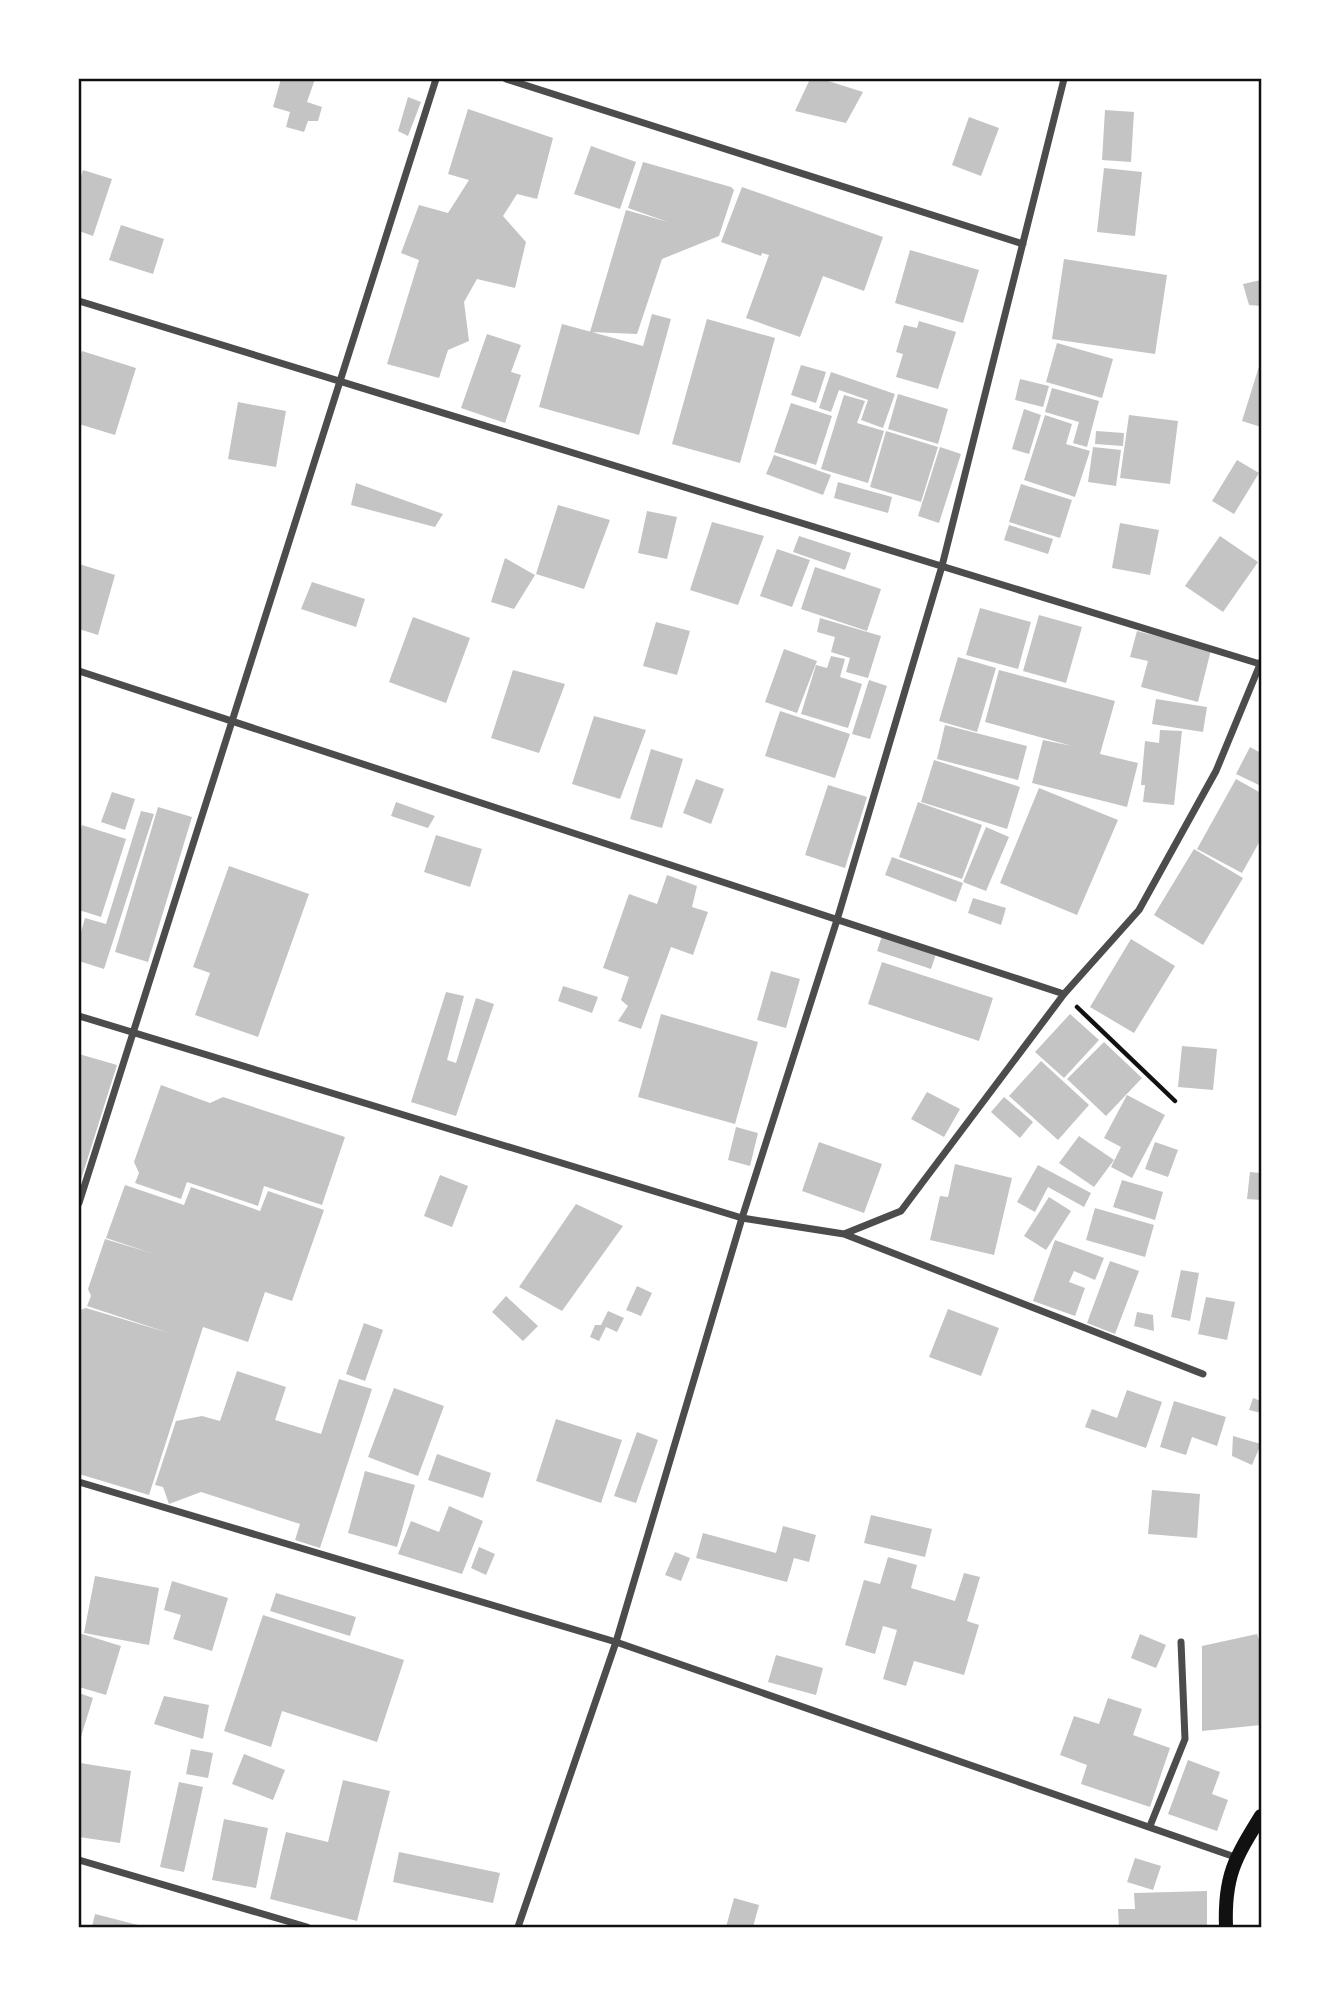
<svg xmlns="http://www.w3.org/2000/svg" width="1340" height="2006" font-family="Literata,serif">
	<rect width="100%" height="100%" fill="#fff"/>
	<path fill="#c4c4c4" d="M281,79H315L307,102L322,107L318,121H308L304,132L286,127L290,112L273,107Z
		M810,79H822L863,92L846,123L795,111Z
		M408,97L421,102L408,136L398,131Z
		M468,109L553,138L537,199L517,194L503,216L526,242L515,288L477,279L464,302L469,341L448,350L439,378L387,364L419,260L401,253L419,205L448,213L469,180L448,174Z
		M1105,110L1134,112L1131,162L1102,160Z
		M969,117L999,128L981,176L952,165Z
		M591,146L636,162L620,209L574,194Z
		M643,162L731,187L734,190L719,236L662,259L637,334L590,332L626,210L668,222L628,208Z
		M1104,168L1142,172L1135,236L1097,232Z
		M83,170L112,179L93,236L79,231V182Z
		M742,187L883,237L864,291L823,276L800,337L746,318L769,255L762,253L761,256L721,242Z
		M121,225L164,239L153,274L109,260Z
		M910,250L979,270L963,323L895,303Z
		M1064,259L1167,275L1155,354L1052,339Z
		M1261,280V306L1249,305L1243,284Z
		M652,314L671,319L639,435L539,407L562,324L643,346Z
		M707,319L775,338L740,463L672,444Z
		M919,321L956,332L938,389L896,377L903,354L896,352L904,325L917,328Z
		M487,334L521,345L511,372L521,375L505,423L461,408Z
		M1057,343L1113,359L1102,398L1046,382Z
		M82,351L136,368L115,435L79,424V361Z
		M1261,360V427L1242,421Z
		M801,365L826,372L816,403L791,395Z
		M831,372L895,394L883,428L861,420L868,400L839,390L831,412L819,408Z
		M1020,379L1049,386L1043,407L1015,400Z
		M1052,388L1099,401L1087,447L1073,443L1079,422L1045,412Z
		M898,394L948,409L938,444L888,429Z
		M844,395L865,401L857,423L884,431L868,483L821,469Z
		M238,402L286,411L276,467L228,459Z
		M791,403L832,416L816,465L774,452Z
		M1024,409L1041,415L1029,454L1012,449Z
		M1045,415L1072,424L1066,444L1090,451L1075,497L1024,480Z
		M1129,415L1178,421L1170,484L1120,478Z
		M886,431L938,447L921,502L870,487Z
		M1096,431L1124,433L1123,446L1095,444Z
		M940,447L961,454L939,523L918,516Z
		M1093,447L1121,450L1116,486L1088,482Z
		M774,455L831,475L823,495L766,474Z
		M1237,460L1259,473L1234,514L1212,501Z
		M838,482L892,497L888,513L834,498Z
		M356,483L443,514L435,527L351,505Z
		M1021,484L1072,500L1060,538L1009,522Z
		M558,505L610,520L584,589L536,574Z
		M647,511L677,517L667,559L638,553Z
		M712,522L764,536L738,605L690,590Z
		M1120,523L1159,530L1150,575L1112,568Z
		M1009,525L1053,539L1048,554L1004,540Z
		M799,536L851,553L845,570L793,552Z
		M1220,536L1258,562L1223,612L1185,586Z
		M777,549L810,560L792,607L760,596Z
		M505,558L535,575L514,609L491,602Z
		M79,564L115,575L98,635L79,629Z
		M815,567L881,589L867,631L801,609Z
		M312,582L365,599L356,627L301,609Z
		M980,608L1031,622L1018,669L966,655Z
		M1039,615L1082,627L1066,683L1023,671Z
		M413,617L470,638L446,703L389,682Z
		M820,618L881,636L868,678L846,672L850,658L831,652L835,637L817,632Z
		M656,622L690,631L677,675L643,666Z
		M1137,631L1211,650L1198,702L1141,687L1148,661L1130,657Z
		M784,649L817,661L797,713L765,702Z
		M831,656L845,659L840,677L862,684L848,728L801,714L816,665L827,668Z
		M958,657L996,668L977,732L939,721Z
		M513,670L565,684L539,753L491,738Z
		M999,670L1115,701L1100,754L1138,763L1127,807L1032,783L1043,740L1072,746L985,722Z
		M869,680L887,686L870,739L852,734Z
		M1156,699L1207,707L1203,732L1152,724Z
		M780,711L850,734L835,778L765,756Z
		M594,716L646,730L620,799L572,784Z
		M945,725L1027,746L1018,780L937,759Z
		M1160,730L1182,731L1174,805L1143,802L1145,785H1141L1145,741L1159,743Z
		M1250,747L1261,753V786L1236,774Z
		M651,749L683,759L662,828L630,819Z
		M934,760L1020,787L1007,829L921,802Z
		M696,779L724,789L711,824L683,813Z
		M1236,779L1261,793V839L1242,873L1197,849Z
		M828,785L867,797L845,868L805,855Z
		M1039,788L1118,820L1077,915L1000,883Z
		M112,792L135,799L125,830L101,822Z
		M396,802L435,816L428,828L391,816Z
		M918,802L982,825L962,879L899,857Z
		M158,807L192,817L148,962L115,952Z
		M141,811L154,814L104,969L79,961V939L85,918L106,924Z
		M82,825L126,839L101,917L79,910V836Z
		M986,827L1009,837L986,891L963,882Z
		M436,835L482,849L470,887L424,872Z
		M1194,849L1243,878L1203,945L1154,915Z
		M892,857L963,883L956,902L885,875Z
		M229,866L309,894L258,1037L195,1015L210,973L193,967Z
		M667,875L697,886L692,907L708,912L693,955L671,947L641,1029L618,1021L628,1006L621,1000L629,977L603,968L629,894L657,904Z
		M973,898L1006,908L1001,925L968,913Z
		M882,936L936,954L931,969L877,951Z
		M1131,939L1175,966L1134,1033L1090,1007Z
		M882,962L993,998L979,1041L868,1004Z
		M771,971L800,979L786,1028L757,1020Z
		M563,986L598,997L592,1013L558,1001Z
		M446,992L464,996L447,1060L456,1063L476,998L494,1004L456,1116L411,1102Z
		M661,1014L758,1042L735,1124L638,1097Z
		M1070,1014L1099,1040L1064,1078L1035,1052Z
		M1104,1042L1142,1078L1106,1116L1067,1079Z
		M1182,1046L1217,1049L1213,1090L1178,1087Z
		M79,1054L117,1065L79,1186Z
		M1041,1061L1089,1105L1058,1140L1009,1096Z
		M161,1085L210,1103L223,1097L345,1137L322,1205L264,1186L258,1206L187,1182L181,1199L135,1183L139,1173L134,1162Z
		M927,1092L960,1109L944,1137L911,1119Z
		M1127,1095L1165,1115L1132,1178L1111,1167L1121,1147L1104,1138Z
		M1004,1097L1033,1122L1020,1138L991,1112Z
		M736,1127L758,1133L750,1166L728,1160Z
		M1079,1136L1114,1160L1094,1187L1059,1163Z
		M819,1142L882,1164L864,1213L802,1191Z
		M1155,1142L1178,1150L1168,1177L1145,1169Z
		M955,1164L1012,1178L994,1255L930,1240L940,1196L948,1197Z
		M1038,1165L1091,1193L1084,1207L1048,1187L1035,1212L1017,1202Z
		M1250,1172L1261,1173V1200L1247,1199Z
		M440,1175L468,1186L452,1227L424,1216Z
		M1122,1180L1163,1192L1155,1220L1113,1207Z
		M125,1185L184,1205L191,1187L260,1211L268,1191L324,1210L292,1301L265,1292L248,1342L203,1327L149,1495L79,1474L80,1310L86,1308L169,1333L87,1306L91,1296L88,1289L105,1239L151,1253L106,1238Z
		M1049,1197L1071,1211L1046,1250L1024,1236Z
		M576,1204L623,1226L562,1311L519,1287Z
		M1095,1208L1154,1225L1145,1257L1086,1240Z
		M1055,1240L1104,1258L1095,1280L1074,1271L1069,1282L1085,1288L1075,1316L1033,1301Z
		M1110,1261L1139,1271L1115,1334L1087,1323Z
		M1181,1270L1199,1273L1190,1321L1171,1317Z
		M637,1286L652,1293L641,1316L626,1310Z
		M506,1296L538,1326L523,1341L492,1312Z
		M1206,1297L1235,1302L1227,1340L1198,1334Z
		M948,1309L999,1328L981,1376L929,1357Z
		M608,1311L624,1318L617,1332L606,1327L599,1341L590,1337L595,1325H601Z
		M1137,1312L1153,1315L1154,1331L1134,1326Z
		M364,1323L383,1330L365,1381L346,1374Z
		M237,1371L286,1387L275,1420L321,1434L339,1379L372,1389L320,1548L295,1540L300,1524L201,1492L169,1504L163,1487L155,1485L176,1421L202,1416L220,1421Z
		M394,1388L444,1406L418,1476L368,1457Z
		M1127,1390L1162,1402L1146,1448L1085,1427L1092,1409L1117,1418Z
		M1253,1398L1261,1401V1413L1249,1410Z
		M1174,1401L1226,1417L1217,1446L1192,1437L1186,1455L1160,1447Z
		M556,1419L622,1440L601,1503L536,1481Z
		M637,1432L658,1440L636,1503L614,1496Z
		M1233,1436L1261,1444L1252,1465L1232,1456Z
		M437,1454L491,1473L483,1498L428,1480Z
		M365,1471L415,1485L397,1547L348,1533Z
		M1152,1490L1200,1494L1197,1538L1148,1534Z
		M449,1506L483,1521L462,1574L398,1554L411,1521L439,1532Z
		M871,1515L932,1529L925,1557L864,1543Z
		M783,1526L816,1535L809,1562L794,1558L787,1582L696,1558L703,1533L776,1553Z
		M479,1547L495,1554L486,1575L471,1568Z
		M675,1552L690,1558L681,1581L665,1575Z
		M888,1557L917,1565L911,1588L955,1601L964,1573L980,1577L967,1621L979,1625L964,1675L914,1661L906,1686L883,1679L897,1630L883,1626L875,1654L845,1645L864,1580L880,1584Z
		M95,1576L159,1588L149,1645L84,1633Z
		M172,1581L228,1598L212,1651L173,1639L181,1615L164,1610Z
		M276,1593L356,1617L350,1636L270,1611Z
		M263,1615L404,1660L377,1742L282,1711L271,1747L224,1731Z
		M79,1633L121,1646L106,1695L79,1687Z
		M1140,1634L1166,1645L1156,1668L1131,1658Z
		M1257,1634L1261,1645V1725L1202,1731V1646Z
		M776,1655L823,1668L816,1695L768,1682Z
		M79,1693L93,1698L79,1743Z
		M164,1696L209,1705L203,1739L154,1724Z
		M1108,1698L1142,1709L1133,1735L1170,1748L1150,1807L1081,1784L1087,1765L1060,1755L1074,1716L1099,1724Z
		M191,1749L213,1753L208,1778L186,1774Z
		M244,1754L285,1770L273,1800L232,1784Z
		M1188,1760L1220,1772L1212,1794L1228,1800L1217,1831L1168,1814Z
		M80,1763L131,1771L120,1843L79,1837Z
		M343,1780L390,1791L357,1921L270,1899L286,1832L328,1842Z
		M179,1782L203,1787L184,1872L160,1867Z
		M224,1819L268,1828L256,1888L212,1880Z
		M399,1852L500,1873L493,1903L393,1882Z
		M1135,1858L1161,1866L1153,1890L1127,1882Z
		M1207,1891V1927H1119L1118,1909H1135L1134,1893Z
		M734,1898L759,1905L753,1927H726Z
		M95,1914L138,1925L137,1927H92Z"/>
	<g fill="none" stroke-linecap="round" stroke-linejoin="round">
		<path stroke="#111" stroke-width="4.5" d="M1077,1007L1175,1101"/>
		<path stroke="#4c4c4c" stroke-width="7" d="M506,79L1023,244
			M79,301L1260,664
			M79,671L1064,994
			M79,1016L742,1218L844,1234L901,1211L1064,994L1139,910L1216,771L1261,662
			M79,1203L436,79
			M844,1234L1203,1374
			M79,1482L616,1642L1235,1857
			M1150,1826L1185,1739L1181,1642
			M79,1860L307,1927
			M518,1927L616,1642L742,1218L837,920L942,566L1064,79"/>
		<path stroke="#111" stroke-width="14" d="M1226,1927C1224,1876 1235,1858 1261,1816"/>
	</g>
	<rect width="1340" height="2006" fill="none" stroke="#ffffff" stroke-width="161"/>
	<rect x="80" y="80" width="1180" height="1846" fill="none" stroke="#111" stroke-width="2.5"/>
</svg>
